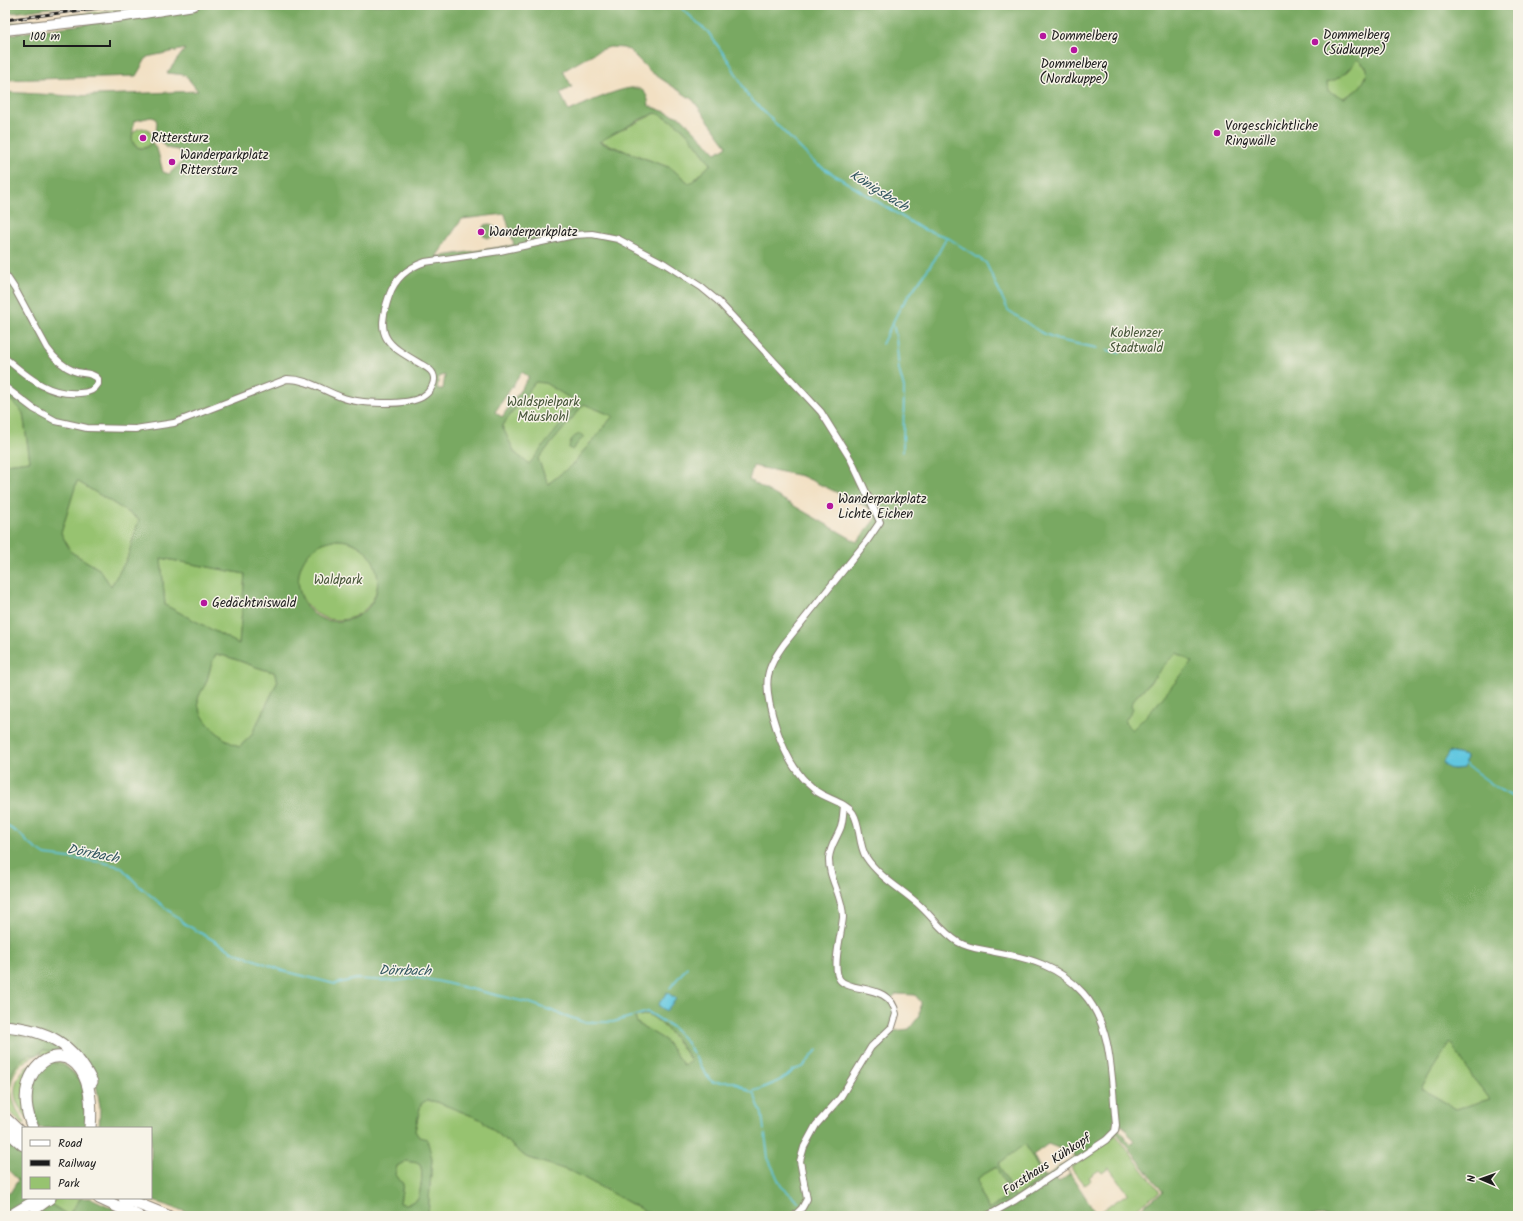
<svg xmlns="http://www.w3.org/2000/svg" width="1523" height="1221" font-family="Kalam,sans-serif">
	<rect width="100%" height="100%" fill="#f7f3e8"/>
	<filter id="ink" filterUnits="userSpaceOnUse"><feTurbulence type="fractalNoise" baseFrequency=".025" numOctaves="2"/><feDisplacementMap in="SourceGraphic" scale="8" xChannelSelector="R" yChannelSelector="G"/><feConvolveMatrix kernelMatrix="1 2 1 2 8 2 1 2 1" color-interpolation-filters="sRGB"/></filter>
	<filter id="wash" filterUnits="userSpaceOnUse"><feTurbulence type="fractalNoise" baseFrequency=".012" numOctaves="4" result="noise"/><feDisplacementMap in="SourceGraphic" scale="16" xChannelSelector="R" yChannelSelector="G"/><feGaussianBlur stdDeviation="0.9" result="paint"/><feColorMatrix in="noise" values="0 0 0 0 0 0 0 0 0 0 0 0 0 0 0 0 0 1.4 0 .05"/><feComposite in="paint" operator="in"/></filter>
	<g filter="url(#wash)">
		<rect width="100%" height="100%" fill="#f2e0c3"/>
		<path fill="#97c370" stroke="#5a7046" d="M148,5H173L5,26V24Z
			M1357,59L1367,68C1368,82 1355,93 1343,98L1328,92L1327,82C1340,80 1350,70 1357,59Z
			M656,113C686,125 691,139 711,164L690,184L671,168L599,141Z
			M132 138a10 10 0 1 1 20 0a10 10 0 1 1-20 0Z
			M535,382L545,383L578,403L530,465L515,453L502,426Z
			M5,394L23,413L30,461L5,464Z
			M584,404L613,416L572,465L548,484L538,459Z
			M77,481L139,519L127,559L111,586L99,569L71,552L61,533Z
			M298 580a40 40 0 1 1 80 0a40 40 0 1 1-80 0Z
			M161,558L245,574L239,644L165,605Z
			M1177,653L1193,662L1153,709L1132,730L1125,723V719L1133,700L1150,683L1163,664Z
			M216,654C236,658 254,668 274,672L278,681L251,736L239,747C224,741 196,719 198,700C199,693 205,687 207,680C210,671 211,663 216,654Z
			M648,1014C667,1025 679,1044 691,1061L684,1066L665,1040L637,1023L635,1017Z
			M5,1028L31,1032L70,1052L55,1055L40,1054L43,1050L60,1052L30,1037L5,1032Z
			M1450,1041L1473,1078L1490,1099L1456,1109L1421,1088Z
			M29,1054L37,1055C3,1067 7,1099 25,1123L24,1125L5,1107V1087L8,1088C11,1072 15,1063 29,1054Z
			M44,1058L62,1062L79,1077L77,1079L25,1073L39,1128H36C30,1121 23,1114 18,1105C8,1083 23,1064 44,1058Z
			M427,1100L437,1102L480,1119L526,1157L573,1172L650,1214L649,1216H428L432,1158L415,1131L421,1103Z
			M1116,1135L1160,1192L1125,1216H1101L1099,1213L1128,1193L1109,1168L1102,1173L1099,1170L1089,1177L1091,1180L1084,1185L1071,1168Z
			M1025,1143L1043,1177L1015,1197L998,1164Z
			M406,1161C410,1162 416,1162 419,1164C425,1168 420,1193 418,1199L406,1205L400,1203L403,1184L395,1174L397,1166Z
			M997,1167L1011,1196L988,1209L980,1193L977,1178Z
			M56,1198H81L68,1215L50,1204Z"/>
		<path fill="#79a962" stroke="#4a623f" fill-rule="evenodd" d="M5,5H72L5,14Z
			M210,5H1518V793L1516,797L1518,805V1216H1130L1163,1192L1117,1133L1067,1169L1098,1216H649L650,1214L573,1172L526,1157L480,1119L437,1102L427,1100L421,1104L415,1131L419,1137L427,1139L432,1158L428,1216H199L144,1198H151V1128H99L100,1106L97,1089L91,1075L72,1048L5,1024V464L30,461L23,413L5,394V92L73,96L198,91L185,75L167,73L185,49L147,57L136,76L5,80V35L86,24ZM610,47L623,48L629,50L651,72L693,100L727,146L716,153L682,118L649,106C648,98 646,89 636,88C622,86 583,105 569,111L560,93L572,87L563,71L598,51ZM1357,59L1367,68C1368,82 1355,93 1344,98L1328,91L1327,82C1340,80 1349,70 1357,59ZM656,113C686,125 691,139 711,164L690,184L671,168L599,142L639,120ZM151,117L155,118L157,122L156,133L166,148L178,150L184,157L181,163L169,174L163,172L158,152L152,142C149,146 146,149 141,148C127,147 134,130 134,121ZM505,214L514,245L436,257L462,219ZM522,372L529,377L502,417L495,412ZM445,375L443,389H437L439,377ZM535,382L545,383L578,403L529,464L515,453L502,426ZM584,404L613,416L572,465L548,484L538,459ZM753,466L802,476L870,508L875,519L857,542L749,480ZM77,481L139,519L127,559L111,586L99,569L71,552L61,533ZM333,540C388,537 394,615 341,621C291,626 281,550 333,540ZM161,558L245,574L239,644L165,605ZM1177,653L1192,662L1153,709L1132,730L1125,723V720L1133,709L1131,705C1135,695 1143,691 1149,683C1159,673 1164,663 1177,653ZM216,654C237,658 254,668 274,672L278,681L251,736L239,747C224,741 197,719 198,700C199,693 205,687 207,680C210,670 211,663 216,654ZM1449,752L1466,756L1464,768L1453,769ZM896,994L915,995L921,1002L920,1015L909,1029L892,1031L897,1008L891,999ZM648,1014C666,1024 680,1043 691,1061L684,1066L665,1040L637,1023L635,1017ZM1450,1042L1473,1078L1490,1099L1456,1109L1421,1088ZM1122,1125L1134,1141L1130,1144L1118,1128ZM1025,1144L1043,1177L1015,1197L998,1164ZM1048,1144L1076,1155L1045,1177L1033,1155ZM406,1161C410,1162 416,1162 419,1164C425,1168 420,1193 418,1199L406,1205L400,1203L403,1184L395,1174L397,1166ZM996,1167L1011,1196L988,1209L980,1193L978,1178ZM1066,1168L1070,1174L1058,1183L1054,1176Z
			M482 231a7 7 0 1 1 14 0a7 7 0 1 1-14 0Z
			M580,434L584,436L572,450L569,448C570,440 572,437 580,434Z
			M5,1032L46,1041L62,1052L43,1050L37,1055L29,1054C15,1063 11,1072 8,1088L5,1087Z
			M43,1062C58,1062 69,1066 77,1079L79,1077L85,1089L88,1128H39L25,1073L31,1065Z
			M5,1137L23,1153V1198H37L5,1216V1191L10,1193L18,1180L5,1167Z
			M81,1198H91L129,1216H32L50,1204L68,1215Z"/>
		<path fill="#62c7e0" stroke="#3f727e" d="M1449,752L1466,756L1464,768C1455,769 1446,771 1443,762Z
			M667,992L676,999L666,1011L658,1005Z"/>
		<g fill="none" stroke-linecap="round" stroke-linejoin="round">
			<path stroke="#62c7e0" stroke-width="1.5" d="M678,5L708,32L730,63L748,96L815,163L922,229L947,237L986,263L1008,310L1040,332L1063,341L1097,348
				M893,324L896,337L899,370L904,388L903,452
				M882,344L900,308L935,259L947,237
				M1107,350L1120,353
				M1465,764L1500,790L1513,797
				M5,825L20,834L28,843L45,855L101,862L121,867L138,885L185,924L232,951L284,971L335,984L356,979L395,981L418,978L437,981L530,1003L583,1022H613L648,1012L672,1027L685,1040L709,1079L713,1082H734L751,1092C763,1088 787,1080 793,1070L803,1067L817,1050
				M670,988L687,967
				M751,1092L754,1094L762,1114L764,1130
				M765,1134L768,1158L781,1186L799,1202
				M809,1211L815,1216
				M1506,1216L1518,1215"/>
		</g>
	</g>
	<g filter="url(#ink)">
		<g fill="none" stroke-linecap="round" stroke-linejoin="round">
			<defs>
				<path id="street" d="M5,274L15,289L47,348C54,358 62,366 74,371C81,374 93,372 98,379V384C94,391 87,393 80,393C48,396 28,377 5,358
					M5,387L34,409L56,421L87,428L135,429L174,423L287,379C308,379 322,390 341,397C358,404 406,406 422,397C429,393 437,383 433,374C431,369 424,366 419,363C386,344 375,337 389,296C395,278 407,268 425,262L500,251L574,235L592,234L618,239L665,264L701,287L718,301L821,412L851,460L880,522L867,541L784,644C777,654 770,664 768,676C764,702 783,755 800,775C804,781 811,786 816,791C827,799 845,802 853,813C861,826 858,844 866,857C878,876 901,889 917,903C931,915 942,932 958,942C970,949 982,949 995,952C1029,958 1059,966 1083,993C1114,1027 1111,1081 1116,1125L1115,1131L1106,1140L1014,1201L987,1216
					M794,1216L802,1208L807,1199L800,1161L804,1147L816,1125L840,1098L871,1047L892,1027L896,1014C891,983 851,993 840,980C831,968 842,932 843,917C843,896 828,878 829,858C830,846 837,838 841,827C843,820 843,813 844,806"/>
				<path id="primary" d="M5,30L125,16L194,5"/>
				<path id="highway" d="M5,1026C47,1030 73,1043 92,1082
					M5,1118L23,1135
					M33,1128C0,1053 100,1015 90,1128
					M5,1129L23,1145
					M99,1198L138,1216
					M124,1198L168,1216
					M36,1208L50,1198
					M10,1216L40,1198"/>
			</defs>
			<use href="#street" stroke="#877e70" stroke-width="8"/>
			<use href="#primary" stroke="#877e70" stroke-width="12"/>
			<use href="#highway" stroke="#877e70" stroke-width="13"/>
			<use href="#street" stroke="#fff" stroke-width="6"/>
			<use href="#primary" stroke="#fff" stroke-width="10"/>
			<use href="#highway" stroke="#fff" stroke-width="11"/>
			<defs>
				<path id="rail" d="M5,20L121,5"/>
			</defs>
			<use href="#rail" stroke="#1c1c1c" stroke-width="3"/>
			<use href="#rail" stroke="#f7f3e8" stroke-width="1.5" stroke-dasharray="4.5" stroke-linecap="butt"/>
		</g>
	</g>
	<g fill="#b5179e" stroke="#f7f3e8" stroke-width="1.5">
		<circle cx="1043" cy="36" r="4"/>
		<circle cx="1315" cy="42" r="4"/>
		<circle cx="1074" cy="50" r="4"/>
		<circle cx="1217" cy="133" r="4"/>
		<circle cx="143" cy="138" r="4"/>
		<circle cx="172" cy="162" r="4"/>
		<circle cx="481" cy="232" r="4"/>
		<circle cx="830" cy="506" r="4"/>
		<circle cx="204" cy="603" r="4"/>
	</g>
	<g text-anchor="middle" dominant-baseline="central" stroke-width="3" stroke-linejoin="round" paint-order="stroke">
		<g font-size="13" fill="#1c1c1c" stroke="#f7f3e8" text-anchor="start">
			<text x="1323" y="35">Dommelberg<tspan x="1323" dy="15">(Südkuppe)</tspan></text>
			<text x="1051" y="36">Dommelberg</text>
			<text x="1074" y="64" text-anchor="middle">Dommelberg<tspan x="1074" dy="15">(Nordkuppe)</tspan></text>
			<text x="1225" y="126">Vorgeschichtliche<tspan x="1225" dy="15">Ringwälle</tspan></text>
			<text x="151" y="138">Rittersturz</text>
			<text x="180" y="155">Wanderparkplatz<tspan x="180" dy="15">Rittersturz</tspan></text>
			<text x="489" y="232">Wanderparkplatz</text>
			<text x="838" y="499">Wanderparkplatz<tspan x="838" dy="15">Lichte Eichen</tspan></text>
			<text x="212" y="603">Gedächtniswald</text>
		</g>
		<g font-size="13" fill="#475639" stroke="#f7f3e8">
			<text x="1136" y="333">Koblenzer<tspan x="1136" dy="15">Stadtwald</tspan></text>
			<text x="543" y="402">Waldspielpark<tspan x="543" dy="15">Mäushohl</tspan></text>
			<text x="338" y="580">Waldpark</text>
		</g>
		<g font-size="13" fill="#1c1c1c" stroke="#f7f3e8">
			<text transform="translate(1047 1165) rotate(-33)">Forsthaus Kühkopf</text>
		</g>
		<g font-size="14" font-style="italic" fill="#345861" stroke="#f7f3e8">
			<text transform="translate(879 191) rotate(32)">Königsbach</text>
			<text transform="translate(93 854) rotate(11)">Dörrbach</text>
			<text transform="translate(405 971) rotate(1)">Dörrbach</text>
		</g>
	</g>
	<rect width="1523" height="1221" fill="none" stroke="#f7f3e8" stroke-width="20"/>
	<rect x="22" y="1127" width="130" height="72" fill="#f7f3e8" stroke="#9f9d96"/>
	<rect x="30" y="1140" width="20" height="6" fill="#ffffff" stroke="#9f9d96"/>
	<text x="58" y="1147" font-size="12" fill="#1c1c1c">Road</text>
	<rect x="30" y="1160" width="20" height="6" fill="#1c1c1c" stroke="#9f9d96"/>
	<text x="58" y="1167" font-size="12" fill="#1c1c1c">Railway</text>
	<rect x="30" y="1177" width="20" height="12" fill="#97c370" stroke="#9f9d96"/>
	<text x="58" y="1187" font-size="12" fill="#1c1c1c">Park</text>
	<g transform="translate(1481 1179) rotate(272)" stroke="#f7f3e8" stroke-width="3" paint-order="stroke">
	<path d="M0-3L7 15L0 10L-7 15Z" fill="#1c1c1c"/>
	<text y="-6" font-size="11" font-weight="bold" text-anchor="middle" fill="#1c1c1c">N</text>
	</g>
	<path d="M24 40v6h86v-6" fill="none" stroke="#1c1c1c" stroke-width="2"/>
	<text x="30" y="40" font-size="12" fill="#1c1c1c" stroke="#f7f3e8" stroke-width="3" paint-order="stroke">100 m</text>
</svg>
